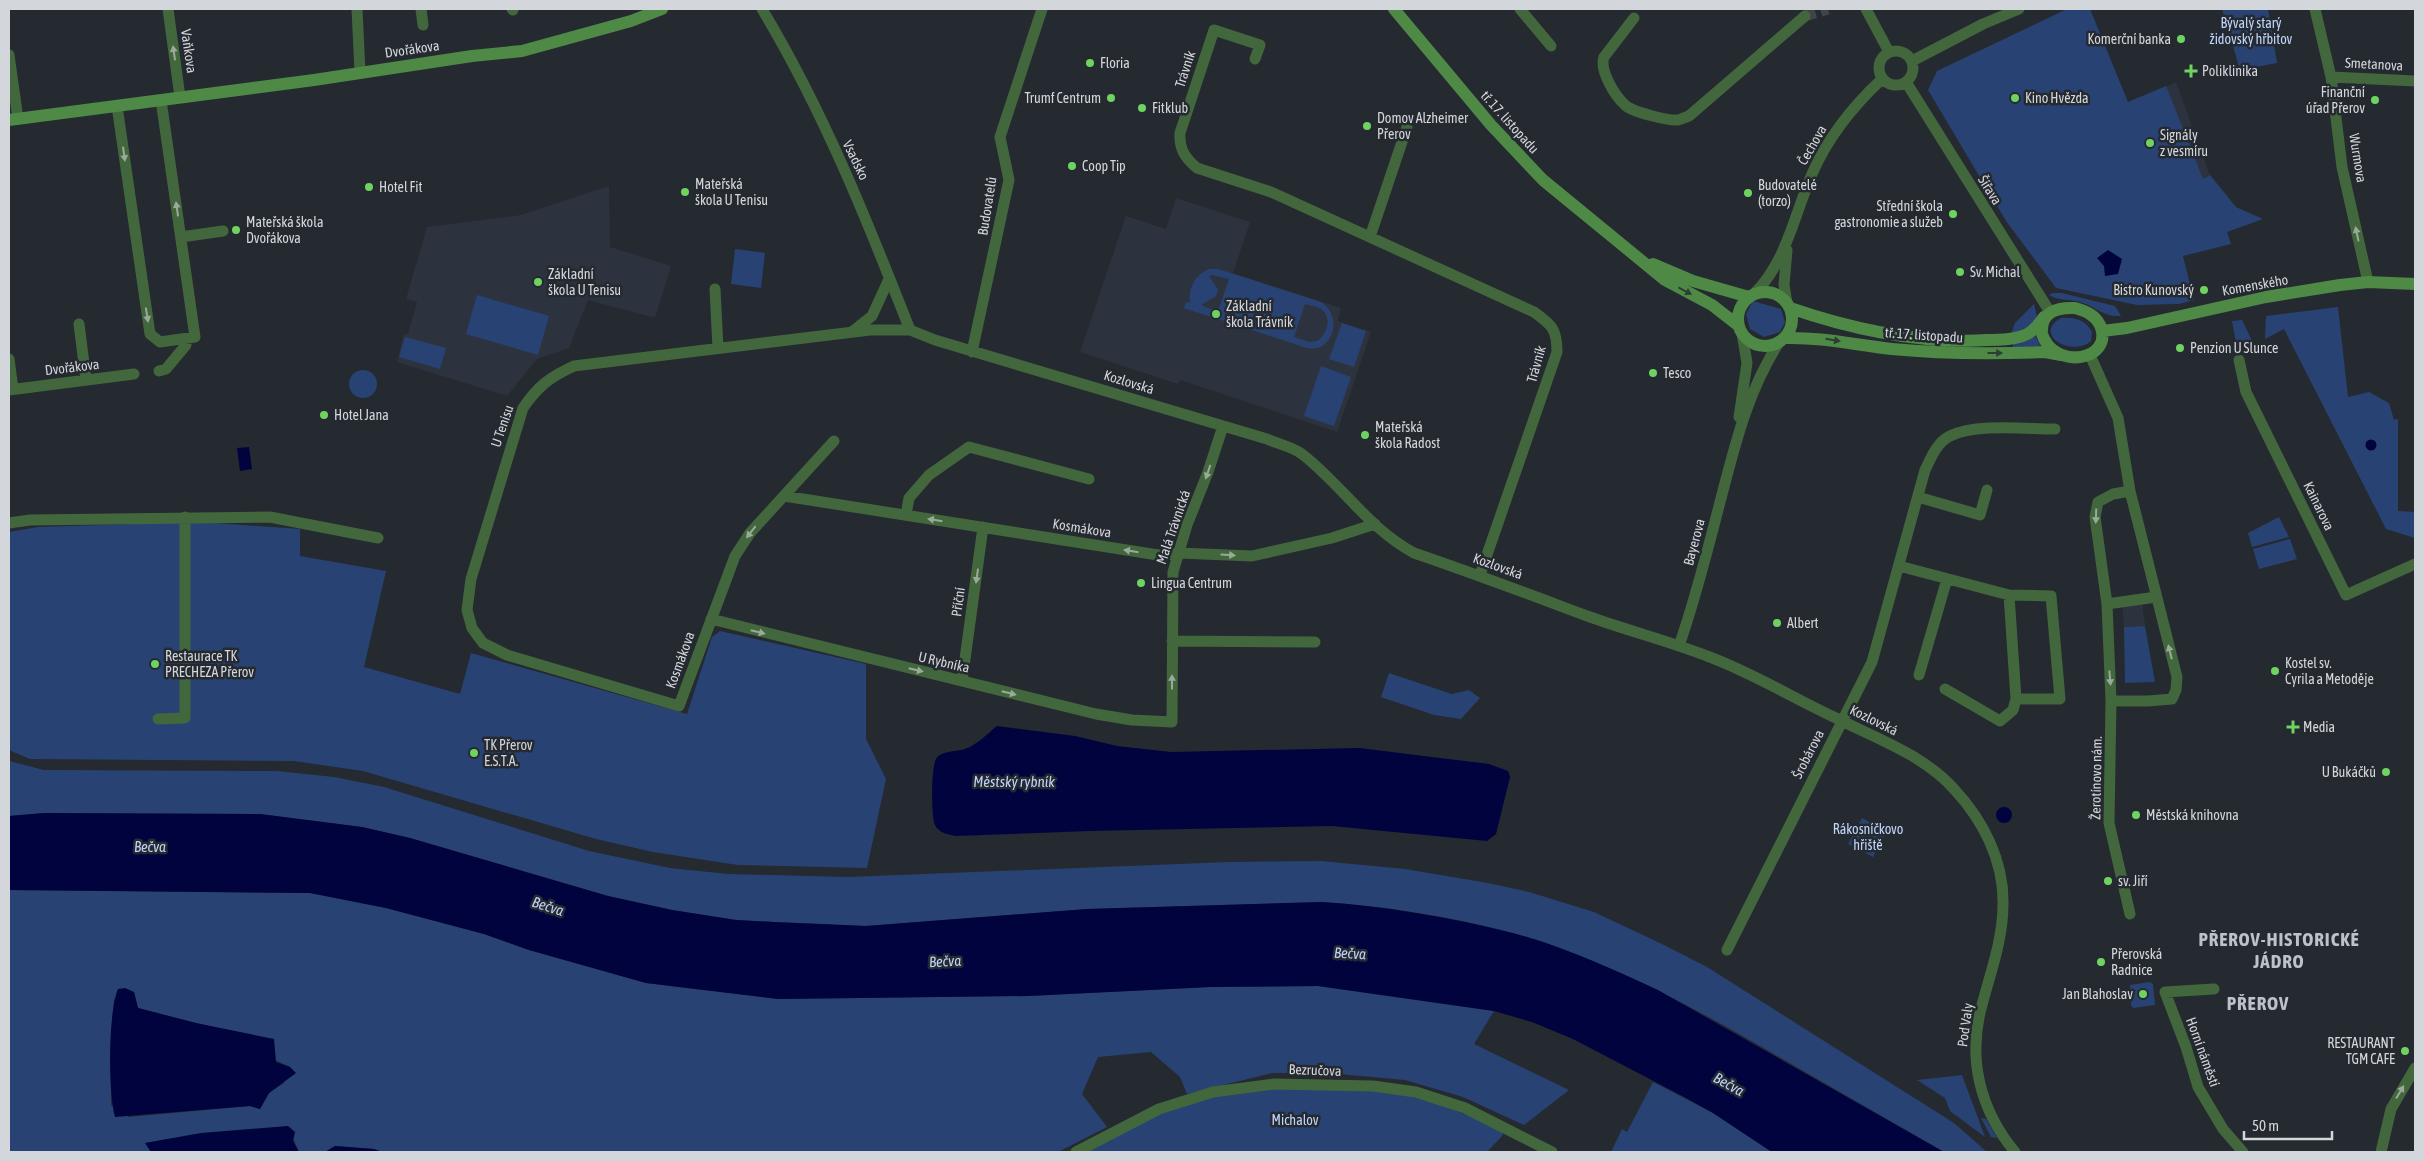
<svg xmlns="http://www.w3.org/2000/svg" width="2424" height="1161" font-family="'Asap Condensed',sans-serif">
	<rect width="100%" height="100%" fill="#252930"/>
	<path fill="#2c333f" d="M2176,82L2210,175L2192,186L2159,90Z
		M609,186L610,247L671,266L655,318L588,300L569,348L537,359L507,396L397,362L404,334H408L417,302L406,299L427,227L521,215Z
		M1176,198L1250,222L1233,273L1341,308L1338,321L1371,332L1337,432L1180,380L1178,384L1080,352L1126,216L1166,229Z
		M2142,600L2145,626L2124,627L2122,602Z"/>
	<path fill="#284373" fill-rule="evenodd" d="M2067,9H2090L2128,102L2166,86L2203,179L2210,175L2236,207L2263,219L2227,232L2231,244L2183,256L2194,300L2179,304L2137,305L2056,288L2006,221L1928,90L1937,71Z
		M2222,9H2268L2277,63L2240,70Z
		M735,249L765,253L761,288L731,284Z
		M1209,269H1218L1321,302C1343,316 1334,353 1307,348L1184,308L1186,302L1190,303C1188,289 1195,274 1209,269ZM1212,275L1229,279L1218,312L1201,305L1216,296L1218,290L1209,276ZM1305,304C1309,305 1316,306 1321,309C1333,317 1327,335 1317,341L1309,342L1294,337Z
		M2053,293H2062L2115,306L2121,316C2102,317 2097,307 2080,302C2069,299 2059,301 2049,295Z
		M477,295L549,316L538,355L466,334Z
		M1753,301L1781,309L1785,322L1780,332L1764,337L1750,329L1746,314Z
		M2034,304L2037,317L2029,327L2011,334L2015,323Z
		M2338,307L2348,397L2369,392L2389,403L2394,420L2398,419V511L2415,512V538L2386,529L2284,329L2265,339L2266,316Z
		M2061,318C2074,317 2086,320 2092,332L2091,341C2071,358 2032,334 2061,318Z
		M2242,320L2254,345L2238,354L2232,321Z
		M1342,323L1366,331L1354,367L1329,359Z
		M2035,335L2040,346L2013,349V343Z
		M405,337L446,348L440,369L399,357Z
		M1321,366L1351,377L1334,426L1304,416Z
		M349 384a14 14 0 1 1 28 0a14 14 0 1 1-28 0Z
		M2279,517L2289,537L2252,547L2248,533Z
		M200,522L300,529V556L386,571L364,667L460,694L471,653L687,714L712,637L720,631L866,664V739L886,779L867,868L738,865L653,852L596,839L363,771L294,761L30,759L9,750V532L38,527Z
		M2290,539L2297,559L2259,569L2253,549Z
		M2145,626L2155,682L2125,683L2124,627Z
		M1389,673L1452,694L1469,690L1480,698L1461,719L1434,715L1381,697Z
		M9,761L44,770L277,771L334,777L384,787L589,851L670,868L728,874L848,877L1229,862L1321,861L1405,869L1488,883L1529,892L1594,912L1662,944L1707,967L1954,1123L1987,1152H1944C1890,1121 1835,1089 1781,1058C1695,1008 1608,960 1511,933C1450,916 1384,906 1321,902L1087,909L866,926L774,922L736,920L672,910L608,896L410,838L362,827L260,814L44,813L9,816Z
		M1862,818L1887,831L1873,857L1848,844Z
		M9,890L310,893L386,908L484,934L529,950L646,983L778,999L1028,996L1210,987L1318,986L1494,1011L1474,1044L1569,1090L1524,1125L1463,1097L1405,1080L1328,1073H1272L1187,1094L1180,1077L1151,1052L1098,1057L1082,1094L1107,1127L1058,1152H382L374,1149L335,1146L325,1152H299L288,1126C240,1132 193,1133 146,1143L151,1152H9ZM134,992L138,1008L196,1023L290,1067L284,1083L269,1093L260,1109L250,1106L129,1117L111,1105V1043L114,999Z
		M2149,982L2153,984L2155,1005L2133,1008L2131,1005L2130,985Z
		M1962,1075L1985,1137L1950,1111L1945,1098L1917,1080Z
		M1653,1082L1713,1113L1770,1151L1611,1152L1622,1129L1627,1132Z
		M1254,1089C1294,1089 1335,1086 1374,1090C1419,1094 1460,1112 1502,1130L1503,1135L1487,1152H1087L1150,1118L1200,1100Z
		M1981,1118L1986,1119L1997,1138L1991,1137Z"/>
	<path fill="#00033e" d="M2108,250L2122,259L2118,274L2105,276L2104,266L2097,258Z
		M2365.5 445a5.5 5.5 0 1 1 11 0a5.5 5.5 0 1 1-11 0Z
		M249,447L252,469L240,471L237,448Z
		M997,726L1075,736L1117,746L1171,752L1359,748L1489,764L1508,771L1510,777L1496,834L1487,841L1332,826L1090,831L955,836C947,834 939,833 935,825C931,816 931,768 936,759C942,750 956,752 965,749C977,745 987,734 997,726Z
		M1996 815a8 8 0 1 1 16 0a8 8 0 1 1-16 0Z
		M44,813L260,814L362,827L410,838L608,896L672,910L736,920L774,922L866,926L1087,909L1322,902C1384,906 1448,917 1509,932C1560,945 1610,968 1658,990L1944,1152H1772L1713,1113L1686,1098L1573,1039L1532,1022L1494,1011L1318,986L1210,987L1028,996L778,999L646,983L529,950L484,934L386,908L310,893L9,890V816Z
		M125,988L134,992L138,1008L196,1023L274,1039L276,1062L290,1067L296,1073L269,1093L260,1109L250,1106L115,1117C108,1092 108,1013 118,989Z
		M288,1126L295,1132L293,1141L299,1152H151L145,1143L201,1133Z
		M335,1146L374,1149L382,1152H325Z"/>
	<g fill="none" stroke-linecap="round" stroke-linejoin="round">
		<path stroke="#3f434a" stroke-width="11" stroke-dasharray="11 5.5" stroke-linecap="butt" d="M1805,16L1828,9"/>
		<path stroke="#42673d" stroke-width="11" d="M168,9L180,97
			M357,9L360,72
			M421,9L423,25
			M512,9L513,10
			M762,9C823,110 867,220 910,330
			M1520,9L1551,46
			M1866,9L1889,52
			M2315,9L2331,77L2342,167L2368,282
			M1634,18L1604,57C1599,70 1615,96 1625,105C1632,112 1669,121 1678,120C1682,119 1686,117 1689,116L1805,16
			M1879 68a17 17 0 1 1 34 0a17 17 0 1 1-34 0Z
			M9,55L18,119
			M1255,59L1260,45L1214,30L1180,133C1179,149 1185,158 1197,168L1271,192L1534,312C1552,325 1557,329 1557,352L1480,575
			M1912,61L1983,24L2019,9
			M2331,77L2415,81
			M1906,82L2050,312
			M117,106L150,334L160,342L195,337L161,100
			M181,237L223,231
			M1370,237L1407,127
			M1787,250L1784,285L1787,303
			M715,289L718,348
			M1754,294C1787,261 1794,215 1812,174C1828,137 1853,106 1882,79
			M79,324L86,380
			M853,331L872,316L889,279
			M972,352L1009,180L1000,137L1042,9
			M2090,355L2118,418L2130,491L2177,677L2176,690L2172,699L2148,701H2111L2107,604L2095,517L2098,502L2113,494L2130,491
			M9,359L13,389
			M2239,360L2246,392L2346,595L2415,564
			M159,371L166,369L186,345L185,339
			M9,390L134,374
			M1739,417L1747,363L1742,333
			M834,441L750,533L735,556L679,706L507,655L483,643L472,628L467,610L471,579L523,408C538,386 550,377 574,366L870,330H910L935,340L1267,439C1278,444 1293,447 1302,454C1341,484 1369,529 1414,553C1473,573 1531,595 1590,617C1629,631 1669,641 1707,656C1751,672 1793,698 1836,718C1875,738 1924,755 1954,789C1983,820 2004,861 2003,904C2003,939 1991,971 1982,1005C1967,1058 1980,1110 2015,1152
			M784,496L1158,555L1179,553L1252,556L1332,538L1375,524
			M1918,497L1980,515L1987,490
			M906,515L909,498L929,475L969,447L1089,479
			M9,523L30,520L270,517L378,538
			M1899,566L2009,595L2051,596L2060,699H2016L2013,710L2000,721L1945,689
			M2009,595L2016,699
			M2107,604L2156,597
			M711,619L1096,714L1132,720L1172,722L1173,572L1187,525L1208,472L1223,426
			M1172,641L1315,642
			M1679,646C1695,600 1707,553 1719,506C1734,449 1747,391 1780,341
			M1919,675L1947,579
			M962,681L983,527
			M2111,701L2109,823L2130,914
			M158,719L185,718V517
			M1727,950L1872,662L1925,470C1931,458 1937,442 1950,436C1976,423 2026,429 2055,429
			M2214,989L2165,992L2186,1047L2198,1087L2223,1129L2243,1152
			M1076,1152L1159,1109L1213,1092L1274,1084L1373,1086L1416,1092L1465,1108L1552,1152
			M2381,1152L2391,1109L2415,1068"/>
		<path stroke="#4e8946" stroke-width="12" d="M1394,9L1491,125L1543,180L1665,280L1712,305L1739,326
			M9,120L314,80L472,56L522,51L631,21L662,9
			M1653,264L1693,281L1749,297
			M1738 319a27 27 0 1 1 54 0a27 27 0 1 1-54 0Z
			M1790,308C1854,330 1919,344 1987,340C1999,340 2013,340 2025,335C2033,332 2039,324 2044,317
			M2075,308C2086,311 2095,315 2100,325C2115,361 2054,371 2042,334C2040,312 2057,307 2075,308Z
			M2102,331L2127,328L2266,297L2340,285L2368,282L2415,284
			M1785,338C1822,337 1855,345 1892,349C1943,354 1994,354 2045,352L2061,355"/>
	</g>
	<defs><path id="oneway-solid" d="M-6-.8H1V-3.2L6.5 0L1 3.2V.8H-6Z" transform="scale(1.25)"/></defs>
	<g fill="#99aa9b">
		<use href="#oneway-solid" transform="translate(174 53) rotate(-98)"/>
		<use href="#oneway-solid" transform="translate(124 154) rotate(82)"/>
		<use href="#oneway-solid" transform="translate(177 209) rotate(-98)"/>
		<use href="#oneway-solid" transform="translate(2357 234) rotate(-102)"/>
		<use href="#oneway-solid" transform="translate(147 315) rotate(81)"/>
		<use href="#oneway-solid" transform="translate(1208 472) rotate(109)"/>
		<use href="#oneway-solid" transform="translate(2096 516) rotate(92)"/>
		<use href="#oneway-solid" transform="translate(935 520) rotate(-171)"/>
		<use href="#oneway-solid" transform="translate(751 532) rotate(128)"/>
		<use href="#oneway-solid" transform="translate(1131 551) rotate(-171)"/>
		<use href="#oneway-solid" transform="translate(1228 555) rotate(3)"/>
		<use href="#oneway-solid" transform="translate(977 576) rotate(98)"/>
		<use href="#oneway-solid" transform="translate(758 632) rotate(14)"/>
		<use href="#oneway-solid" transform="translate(2170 652) rotate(-104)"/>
		<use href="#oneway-solid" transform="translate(916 670) rotate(13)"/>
		<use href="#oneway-solid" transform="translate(2110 678) rotate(85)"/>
		<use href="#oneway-solid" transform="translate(1172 682) rotate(-90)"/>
		<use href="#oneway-solid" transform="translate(1009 693) rotate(14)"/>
		<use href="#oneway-solid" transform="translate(2400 1092) rotate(-59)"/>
	</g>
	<g fill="#2d3c34">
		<use href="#oneway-solid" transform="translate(1685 291) rotate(28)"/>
		<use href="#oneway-solid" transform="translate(1833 340) rotate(9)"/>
		<use href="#oneway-solid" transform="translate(1995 353)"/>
	</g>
	<g fill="#6ed361" stroke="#252930" stroke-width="2">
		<circle cx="2181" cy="39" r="5"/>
		<circle cx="1090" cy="63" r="5"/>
		<path d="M2188.5 63.5h5v5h5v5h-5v5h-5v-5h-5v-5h5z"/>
		<circle cx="1111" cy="98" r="5"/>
		<circle cx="2015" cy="98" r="5"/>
		<circle cx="2375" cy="100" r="5"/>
		<circle cx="1142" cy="108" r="5"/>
		<circle cx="1367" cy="126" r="5"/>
		<circle cx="2150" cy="143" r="5"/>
		<circle cx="1072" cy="166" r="5"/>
		<circle cx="369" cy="187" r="5"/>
		<circle cx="685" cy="192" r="5"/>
		<circle cx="1748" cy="193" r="5"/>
		<circle cx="1953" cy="214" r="5"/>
		<circle cx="236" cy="230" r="5"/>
		<circle cx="1960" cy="272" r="5"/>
		<circle cx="538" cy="282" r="5"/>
		<circle cx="2204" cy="290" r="5"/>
		<circle cx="1216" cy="314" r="5"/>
		<circle cx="2180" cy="348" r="5"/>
		<circle cx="1653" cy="373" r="5"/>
		<circle cx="324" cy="415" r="5"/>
		<circle cx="1365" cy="435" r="5"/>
		<circle cx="1141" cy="583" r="5"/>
		<circle cx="1777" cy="623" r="5"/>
		<circle cx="155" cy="664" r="5"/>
		<circle cx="2275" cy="671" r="5"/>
		<path d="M2290.5 719.5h5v5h5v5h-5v5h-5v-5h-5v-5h5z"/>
		<circle cx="474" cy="753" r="5"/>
		<circle cx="2386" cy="772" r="5"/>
		<circle cx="2136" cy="815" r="5"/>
		<circle cx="2108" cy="881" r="5"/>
		<circle cx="2101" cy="962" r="5"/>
		<circle cx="2143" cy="994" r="5"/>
		<circle cx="2405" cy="1051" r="5"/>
	</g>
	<g text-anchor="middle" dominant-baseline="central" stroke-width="5" stroke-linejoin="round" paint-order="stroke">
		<g font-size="14" fill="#c0d5fa" stroke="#252930">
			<text x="2251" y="23">Bývalý starý<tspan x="2251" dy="16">židovský hřbitov</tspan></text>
			<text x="1868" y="829">Rákosníčkovo<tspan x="1868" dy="16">hřiště</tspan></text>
			<text x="1295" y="1120">Michalov</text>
		</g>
		<g font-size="14" fill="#d3d6da" stroke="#252930" text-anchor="start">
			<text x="2171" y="39" text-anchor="end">Komerční banka</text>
			<text x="1100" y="63">Floria</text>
			<text x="2202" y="71">Poliklinika</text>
			<text x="2365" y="92" text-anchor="end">Finanční<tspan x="2365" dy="16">úřad Přerov</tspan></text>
			<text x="1101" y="98" text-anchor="end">Trumf Centrum</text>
			<text x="2025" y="98">Kino Hvězda</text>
			<text x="1152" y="108">Fitklub</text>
			<text x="1377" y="118">Domov Alzheimer<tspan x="1377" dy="16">Přerov</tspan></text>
			<text x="2160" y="135">Signály<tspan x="2160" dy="16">z vesmíru</tspan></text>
			<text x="1082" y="166">Coop Tip</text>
			<text x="695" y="184">Mateřská<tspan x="695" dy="16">škola U Tenisu</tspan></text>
			<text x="1758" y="185">Budovatelé<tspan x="1758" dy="16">(torzo)</tspan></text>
			<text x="379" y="187">Hotel Fit</text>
			<text x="1943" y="206" text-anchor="end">Střední škola<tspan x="1943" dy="16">gastronomie a služeb</tspan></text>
			<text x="246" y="222">Mateřská škola<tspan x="246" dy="16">Dvořákova</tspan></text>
			<text x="1970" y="272">Sv. Michal</text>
			<text x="548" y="274">Základní<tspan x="548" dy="16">škola U Tenisu</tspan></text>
			<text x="2194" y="290" text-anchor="end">Bistro Kunovský</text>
			<text x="1226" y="306">Základní<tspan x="1226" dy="16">škola Trávník</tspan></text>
			<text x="2190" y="348">Penzion U Slunce</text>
			<text x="1663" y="373">Tesco</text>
			<text x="334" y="415">Hotel Jana</text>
			<text x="1375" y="427">Mateřská<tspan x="1375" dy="16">škola Radost</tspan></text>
			<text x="1151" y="583">Lingua Centrum</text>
			<text x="1787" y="623">Albert</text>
			<text x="165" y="656">Restaurace TK<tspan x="165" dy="16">PRECHEZA Přerov</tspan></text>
			<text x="2285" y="663">Kostel sv.<tspan x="2285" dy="16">Cyrila a Metoděje</tspan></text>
			<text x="2303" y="727">Media</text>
			<text x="484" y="745">TK Přerov<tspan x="484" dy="16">E.S.T.A.</tspan></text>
			<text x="2376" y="772" text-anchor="end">U Bukáčků</text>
			<text x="2146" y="815">Městská knihovna</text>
			<text x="2118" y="881">sv. Jiří</text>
			<text x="2111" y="954">Přerovská<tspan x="2111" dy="16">Radnice</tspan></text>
			<text x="2133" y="994" text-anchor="end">Jan Blahoslav</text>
			<text x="2395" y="1043" text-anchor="end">RESTAURANT<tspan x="2395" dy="16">TGM CAFE</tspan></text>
		</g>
		<g font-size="14" fill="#d3d6da" stroke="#252930">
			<text transform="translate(412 49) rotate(-8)">Dvořákova</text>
			<text transform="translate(189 51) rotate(82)">Vaňkova</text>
			<text transform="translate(2374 64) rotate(3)">Smetanova</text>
			<text transform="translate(1185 69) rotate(-72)">Trávník</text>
			<text transform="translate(1510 122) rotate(48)">tř. 17. listopadu</text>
			<text transform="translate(1812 145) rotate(-60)">Čechova</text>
			<text transform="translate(2358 158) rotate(81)">Wurmova</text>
			<text transform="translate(856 160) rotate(64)">Vsadsko</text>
			<text transform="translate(1990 190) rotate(58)">Šířava</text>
			<text transform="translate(987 206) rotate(-81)">Budovatelů</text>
			<text transform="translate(2255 285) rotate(-10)">Komenského</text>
			<text transform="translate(1924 335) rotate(4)">tř. 17. listopadu</text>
			<text transform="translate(1536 364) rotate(-74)">Trávník</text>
			<text transform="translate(72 367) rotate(-7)">Dvořákova</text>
			<text transform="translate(1129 382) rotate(17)">Kozlovská</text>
			<text transform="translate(502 426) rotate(-71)">U Tenisu</text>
			<text transform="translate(2319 506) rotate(64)">Kainarova</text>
			<text transform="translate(1173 527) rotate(-71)">Malá Trávnická</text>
			<text transform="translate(1082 528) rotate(9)">Kosmákova</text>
			<text transform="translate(1694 542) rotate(-75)">Bayerova</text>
			<text transform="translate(1498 566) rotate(20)">Kozlovská</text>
			<text transform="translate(958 602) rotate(-82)">Příční</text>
			<text transform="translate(680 660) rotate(-70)">Kosmákova</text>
			<text transform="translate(944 662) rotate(13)">U Rybníka</text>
			<text transform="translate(1874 720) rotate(26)">Kozlovská</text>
			<text transform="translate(1808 754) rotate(-63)">Šrobárova</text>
			<text transform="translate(2096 778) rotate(-89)">Žerotínovo nám.</text>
			<text transform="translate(1965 1025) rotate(-82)">Pod Valy</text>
			<text transform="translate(2203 1052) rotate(70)">Horní náměstí</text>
			<text transform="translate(1315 1070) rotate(2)">Bezručova</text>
		</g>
		<g font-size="15" font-style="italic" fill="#bed3f9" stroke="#252930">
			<text x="1014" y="781">Městský rybník</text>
			<text x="150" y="846">Bečva</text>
			<text transform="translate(548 906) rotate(18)">Bečva</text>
			<text transform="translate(1350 953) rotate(3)">Bečva</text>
			<text transform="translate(945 961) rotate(-3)">Bečva</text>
			<text transform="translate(1729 1084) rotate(29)">Bečva</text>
		</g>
		<g font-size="19" font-weight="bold" letter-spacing="1" fill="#bcc1ca" stroke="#252930">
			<text x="2279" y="939">PŘEROV-HISTORICKÉ<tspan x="2279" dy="22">JÁDRO</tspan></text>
			<text x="2258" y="1003">PŘEROV</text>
		</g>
	</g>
	<rect width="2424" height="1161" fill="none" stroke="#d3d6da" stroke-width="20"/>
	<path d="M2244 1131v8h88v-8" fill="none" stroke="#d3d6da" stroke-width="2.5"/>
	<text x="2252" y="1131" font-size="15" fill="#d3d6da" stroke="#252930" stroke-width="4" paint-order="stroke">50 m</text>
</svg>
